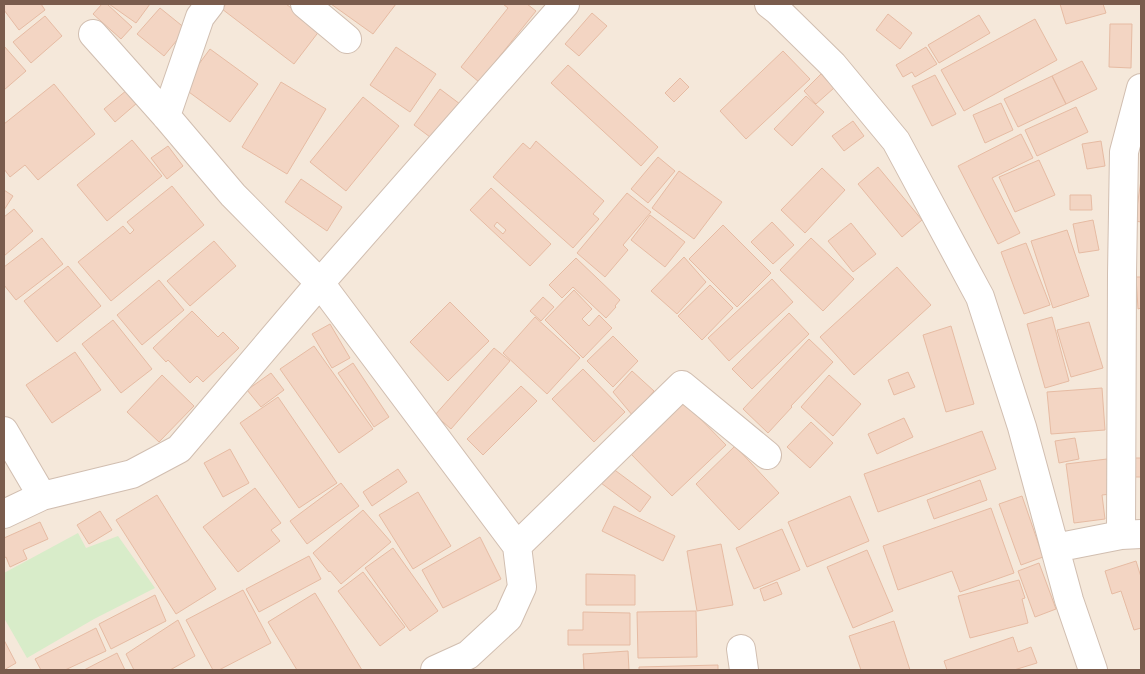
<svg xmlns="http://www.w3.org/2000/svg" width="1145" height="674" font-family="Inter,sans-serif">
	<rect width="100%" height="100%" fill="#fdf6ec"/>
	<path fill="#f5e8da" d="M4,4H1141V670H4Z"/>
	<path fill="#d8ecc9" d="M78,533L86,548L118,536L155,588L94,619L27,658L4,618V573Z"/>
	<path fill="#f3d5c3" stroke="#e6bba3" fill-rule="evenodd" d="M4,4H41L45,10L19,30L4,10Z
		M102,4H107L132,27L121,39L93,14Z
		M109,4H150L136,23Z
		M226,4H286L320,30L294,64L222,9Z
		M331,4H396L373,34Z
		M503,4H527L536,11L479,82L461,67L508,8Z
		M1060,4H1103L1106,13L1066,24Z
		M160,8L186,29L164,56L137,34Z
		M592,13L607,26L579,56L565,44Z
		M888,14L912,33L900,49L876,30Z
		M979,15L990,33L939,63L928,45Z
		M45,16L62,36L31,63L13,42Z
		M1035,19L1057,60L964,111L941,70Z
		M1110,24H1132L1131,68L1109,67Z
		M4,46L26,71L4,90Z
		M396,47L436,74L410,112L370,85Z
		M926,47L937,64L915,77L912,72L903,77L896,65Z
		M210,49L258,84L230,122L182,87Z
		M783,51L810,79L746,139L720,111Z
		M1082,61L1097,89L1066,104L1052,76Z
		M568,65L658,147L641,166L551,83Z
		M821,74L834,88L816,104L804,91Z
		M935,75L956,114L932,126L912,86Z
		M1052,76L1066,104L1018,127L1004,99Z
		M680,78L689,87L674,102L665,93Z
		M281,82L326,109L287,174L242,147Z
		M54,84L95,134L38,180L25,165L10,177L4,169V124Z
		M440,89L460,104L434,140L414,125Z
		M127,90L137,103L115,122L104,109Z
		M806,96L824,112L792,146L774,129Z
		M363,97L399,126L346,191L310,162Z
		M1001,103L1013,130L985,143L973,115Z
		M1076,107L1088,132L1037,156L1025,130Z
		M853,121L864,136L844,151L832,136Z
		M1021,134L1033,158L992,178L1020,233L998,244L958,166Z
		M132,140L162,176L107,221L77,185Z
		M536,141L604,201L593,214L599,219L573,248L493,177L523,143L530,149Z
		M1101,141L1105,166L1087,169L1082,144Z
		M168,146L183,166L167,179L151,158Z
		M658,157L675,171L648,203L631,189Z
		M1039,160L1055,195L1015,212L999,177Z
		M878,167L922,220L902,237L858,184Z
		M822,168L845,190L805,233L781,210Z
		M679,171L722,202L694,239L652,208Z
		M301,179L342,207L327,231L285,202Z
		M1141,180V222L1135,221Z
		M172,186L204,225L111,301L78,262L123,226L130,234L134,230L127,222Z
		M491,188L551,244L530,266L470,210ZM497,222L506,230L503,234L494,226Z
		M4,190L13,196L4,210Z
		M627,193L651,212L623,245L628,250L605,277L577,253Z
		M1070,195H1091L1092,210H1070Z
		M14,209L33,231L4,256V217Z
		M650,215L685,242L665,267L631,240Z
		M1093,220L1099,250L1079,253L1073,224Z
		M772,222L794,245L773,264L751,242Z
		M851,223L876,254L853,272L828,241Z
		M723,225L771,273L737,307L689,259Z
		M1067,230L1089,296L1053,308L1031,241Z
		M42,238L63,264L16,300L4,285V267Z
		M811,238L854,279L823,311L780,270Z
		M214,241L236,266L190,306L167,281Z
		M1026,243L1050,305L1024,314L1001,252Z
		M684,257L706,282L677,314L651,291Z
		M576,258L620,300L615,306L616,307L606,318L573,287L562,298L549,285Z
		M68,266L101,306L57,342L24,301Z
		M897,267L931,305L854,375L820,337Z
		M1136,277H1141V308L1138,309Z
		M772,279L793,302L729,361L708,338Z
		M159,280L184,310L142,345L117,315Z
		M710,285L733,308L702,340L678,316Z
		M574,290L592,309L582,319L589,326L599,315L612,328L583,358L545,320Z
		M543,297L554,307L541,321L530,311Z
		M450,302L489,341L448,381L410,342Z
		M192,311L218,337L223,332L239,348L203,382L197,376L190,383L168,360L166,362L153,348Z
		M789,313L809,334L752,389L732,369Z
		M535,317L580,358L547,394L503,353Z
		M1052,317L1069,381L1045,388L1027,324Z
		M113,320L152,369L121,393L82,344Z
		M1089,322L1103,368L1071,377L1057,330Z
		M330,324L350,358L332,368L312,334Z
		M951,326L974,404L946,412L923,335Z
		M613,336L638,361L613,387L587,361Z
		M809,339L833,362L791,406L792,407L768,433L743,409Z
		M314,346L373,429L339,453L280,369Z
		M494,348L510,361L451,429L435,415Z
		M75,352L101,390L52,423L26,385Z
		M353,363L389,417L374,427L338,373Z
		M583,369L625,412L594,442L552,399Z
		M632,371L654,391L633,416L613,392Z
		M908,372L915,387L894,395L888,380Z
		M271,373L284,390L261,407L247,390Z
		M162,375L194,406L159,442L127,412Z
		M829,375L861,404L833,436L801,407Z
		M521,386L537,401L483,455L467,439Z
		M1102,388L1105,430L1051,434L1047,392Z
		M278,397L337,483L299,508L240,423Z
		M684,402L726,445L672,496L630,453Z
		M904,418L913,437L877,454L868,434Z
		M811,422L833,443L810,468L787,447Z
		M982,431L996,469L878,512L864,474Z
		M1075,438L1079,459L1059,463L1055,441Z
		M735,446L779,493L739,530L696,484Z
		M230,449L249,483L223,497L204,463Z
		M1130,458H1141V477H1130Z
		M1107,459L1111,494L1102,495L1105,519L1074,523L1066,464Z
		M612,468L651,497L640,512L601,483Z
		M398,469L407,482L372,506L363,492Z
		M980,480L987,500L934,519L927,500Z
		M341,483L359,506L307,544L290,521Z
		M255,488L281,523L271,530L280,541L238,572L203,527Z
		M418,492L451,546L413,569L379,515Z
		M157,495L216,589L176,614L116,520Z
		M850,496L869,541L807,567L788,522Z
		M1022,496L1043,557L1021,565L999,504Z
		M614,506L675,536L663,561L602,531Z
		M991,508L1014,573L960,592L952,571L898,590L883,546Z
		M363,510L391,542L341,584L330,571L329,572L313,553Z
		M100,511L112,530L89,544L77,525Z
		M40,522L48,539L23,550L27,559L10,567L6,557L4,558V538Z
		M782,529L800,570L754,589L736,548Z
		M480,537L501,579L443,608L422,570Z
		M721,544L733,605L697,611L687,551Z
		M393,548L438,611L410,631L365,568Z
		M867,550L893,611L853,628L827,567Z
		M309,556L321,579L259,612L246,589Z
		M1136,561L1141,577V628L1134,630L1121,591L1112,594L1105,571Z
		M1039,563L1056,609L1035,617L1018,571Z
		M363,572L405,627L380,646L338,591Z
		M586,574L635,575V605H586Z
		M1019,580L1025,598L1022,599L1028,623L970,638L958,596Z
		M777,582L782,594L764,601L760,589Z
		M243,590L271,643L219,670H213L186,620Z
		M315,593L362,670H297L268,622Z
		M155,595L166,621L111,649L99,624Z
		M696,611L697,657L638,658L637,612Z
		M583,612L630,613V645H568V630H583Z
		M178,620L195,656L170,670H134L126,654Z
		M894,621L910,670H861L849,636Z
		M96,628L106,651L65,670H41L35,659Z
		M1013,637L1018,652L1031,647L1037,663L1014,670H947L944,661Z
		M4,640L16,663L4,670Z
		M628,651L629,670H584L583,654Z
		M117,653L125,670H84Z
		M718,665V670H639V667Z"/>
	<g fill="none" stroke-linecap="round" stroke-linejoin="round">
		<defs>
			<path id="minor" d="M305,4L347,39
				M769,4L778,11L833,65L896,141L980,297L1022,427L1069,600L1093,670
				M93,34L166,116L233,195L320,283L517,546L522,587L508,618L468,655L435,670
				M166,116L200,17L210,4
				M4,431L42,496
				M4,514L42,496L132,474L179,449L320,283L565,4
				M1121,535L1122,274L1124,152L1141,88
				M517,546L682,385L767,455
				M1055,548L1121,535L1141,534
				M741,649L744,670"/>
		</defs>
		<use href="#minor" stroke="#d1beb0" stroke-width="30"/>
		<use href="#minor" stroke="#fff" stroke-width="28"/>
	</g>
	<rect width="1145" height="674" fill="none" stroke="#7a5c4d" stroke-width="10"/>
</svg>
